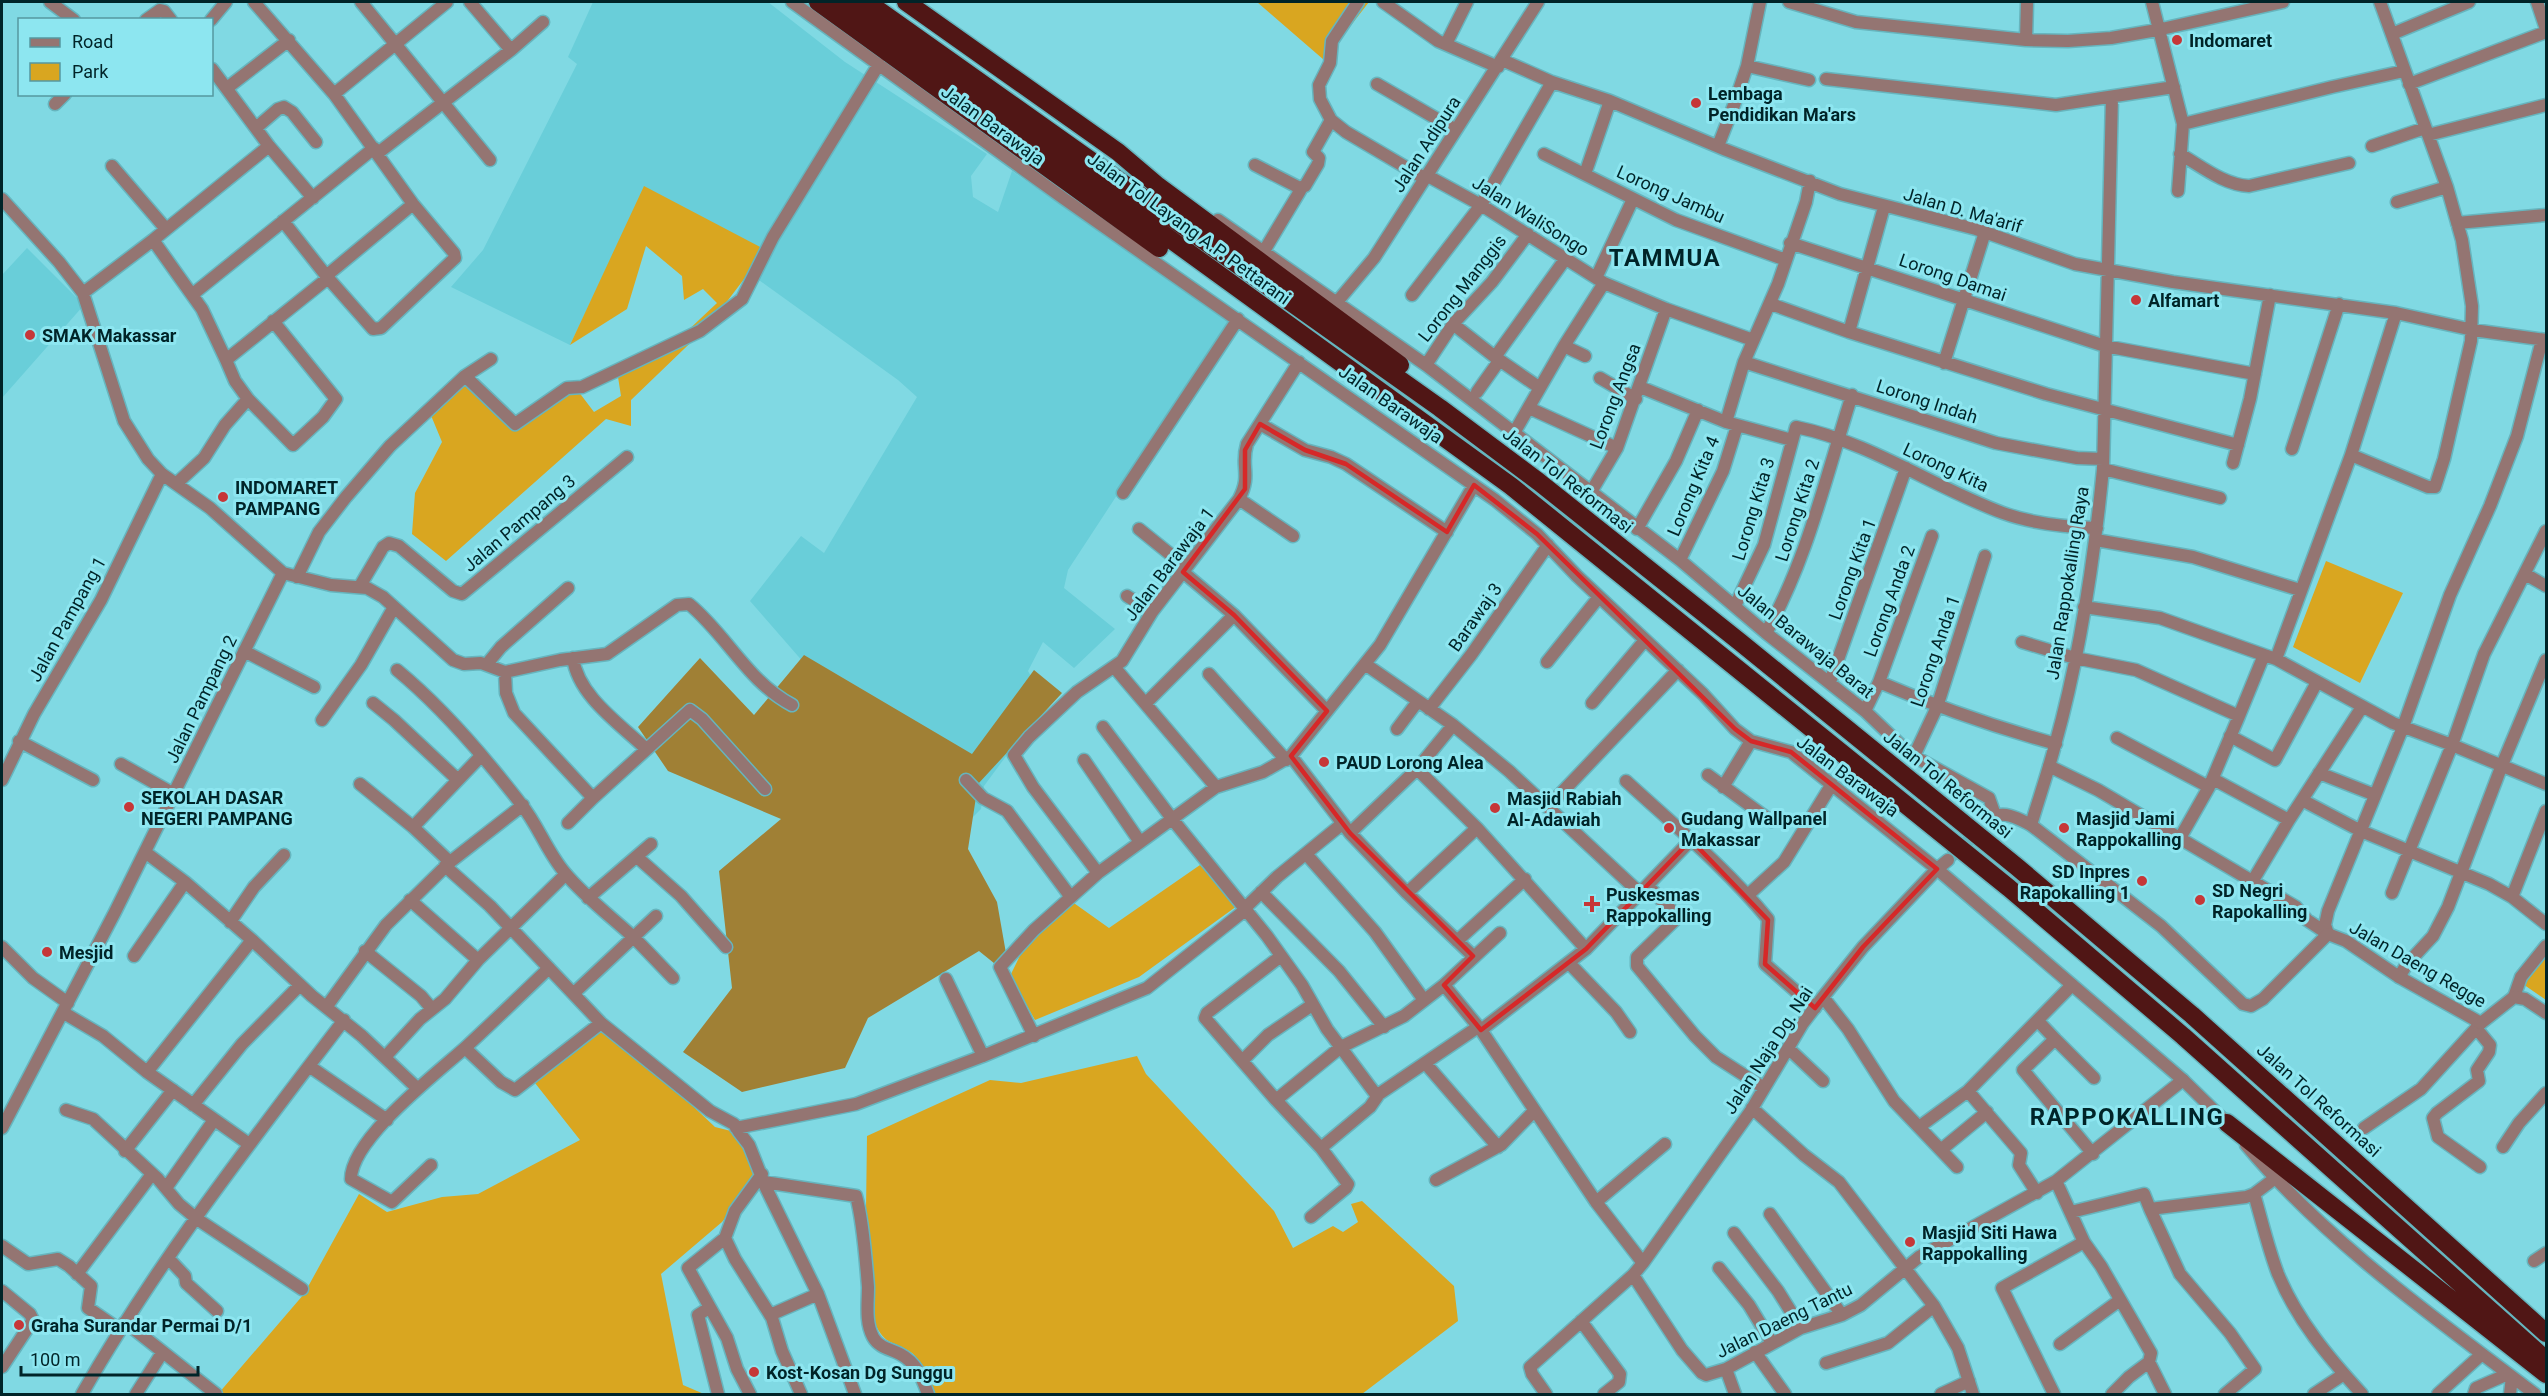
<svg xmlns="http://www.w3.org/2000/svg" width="2548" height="1396" font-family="Roboto,sans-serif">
	<rect width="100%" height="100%" fill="#80d9e3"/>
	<path fill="#69ced9" d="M593,2H768L845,62L987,154L971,176L973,197L998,212L1012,171L1231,321L1068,570L1064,588L1115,629L1074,668L1043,642L1028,671L1046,702L984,786L981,809L918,872L818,679L750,601L801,536L824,553L917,397L898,380L749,273L645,187L570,345L451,287L483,250L577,64L568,57Z
		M27,248L84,305L2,398V275Z"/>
	<path fill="#d9a620" d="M1257,2H1369L1324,60Z
		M644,186L766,250L710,324L631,400V426L606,419L446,561L412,534L415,493L442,442L430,413L466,377L518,420L575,387L594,412L621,396L618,377L656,345L666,351L717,303L703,289L684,300L682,276L646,246L627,309L570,345Z
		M2326,561L2403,593L2360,683L2293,647Z
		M1200,865L1237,906L1139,977L1035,1020L1010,976L1034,927L1071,901L1109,928Z
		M2546,954V1000L2520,982Z
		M601,1029L679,1093L715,1127L735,1132L758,1177L722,1222L661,1274L683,1385L704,1394H218L304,1294L359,1194L387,1212L442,1197L478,1194L580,1140L535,1083Z
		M1137,1056L1146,1074L1274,1211L1293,1248L1333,1226L1343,1232L1358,1222L1351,1204L1362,1201L1454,1286L1458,1321L1362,1394H934C930,1386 919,1358 912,1353C890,1338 885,1348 872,1317L866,1210L867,1136L990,1080L1021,1083Z"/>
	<path fill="#a08035" d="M804,655L972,754L1034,670L1062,693L978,784L968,849L997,902L1010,976L979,951L868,1018L845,1068L742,1092L683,1052L732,988L719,871L781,819L668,771L638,727L700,658L754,715Z"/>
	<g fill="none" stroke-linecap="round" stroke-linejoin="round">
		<path stroke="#66b5be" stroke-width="12" stroke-dasharray="12 6" stroke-linecap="butt" d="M1948,860L1992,818"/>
		<defs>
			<path id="minor" d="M50,2L74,20
				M254,2L334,94L413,204L454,253L455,258L381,328L373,329L328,278L283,221
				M361,2L490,160
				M470,2L511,50
				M792,2L1063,198L1495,500L1537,534L1577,576L1703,694L1735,729L1751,741L1791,752L1937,869L1863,947L1823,997L1803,1023L1750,1112L1643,1263L1633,1275L1530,1367L1532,1374L1546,1394
				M1358,2L1332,41L1330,63L1319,85L1320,99L1331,120L1346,132L1424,178
				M1383,2L1438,41L1498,67
				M1789,2L1856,22L2026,40L2068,41L2111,38L2157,30L2283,2
				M2152,2L2183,124L2332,87L2404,71
				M2537,2L2546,29
				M146,20L160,10L164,11L171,20
				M211,20L226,2
				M2392,34L2469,2
				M2026,40L2027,2
				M1446,44L1467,2
				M1502,60L1552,82L1610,101L1726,150L1840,194L1976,229L2075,264L2173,282L2396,313L2473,330L2546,340
				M1747,66L1809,80
				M212,69L269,146L313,198
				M1826,79L2056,105L2174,87
				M1377,84L1456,130
				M2409,84L2546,32
				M227,88L289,40
				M334,94L447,2
				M55,104L65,94
				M256,128L278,109L284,107L292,112L316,142
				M2428,135L2546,105
				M1718,146L1734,105L1747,66L1760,2
				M2372,146L2425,128
				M378,153L511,50L543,22
				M1544,154L1676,220L1786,260
				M2180,154C2201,166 2224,185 2249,186L2349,163
				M1255,165L1296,186L1300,191L1264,251
				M112,166L166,229
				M1585,174L1610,101
				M1426,175L1481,205L1604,283L1666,309L1753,340
				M1298,188L1305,186L1318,164L1319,158L1313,152L1331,120
				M2178,191L2183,124
				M2,199L59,262L83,293L124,421L148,459L162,474L210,508L283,573L331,585L367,588L383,597L453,660L464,664L481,663L505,672L560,660L607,654L677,605L689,604C726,634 748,682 792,705
				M2397,202L2447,187
				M1218,220L1426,365L1680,560L1766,633L1865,711L1910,754L1989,798L1995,815
				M2457,223L2546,215
				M153,240L202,309L226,360
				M1790,243L2105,346L2255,374
				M326,276L413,204
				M1596,278L1633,199
				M83,293L153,240L269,146
				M193,294L374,148
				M1412,295L1481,205L1552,82
				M1337,302L1374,258L1538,2
				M1771,304L1849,332L2046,394L2238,445
				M1453,324L1495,357L1540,388
				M1849,332L1884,207
				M1564,346L1585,356
				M1495,357L1566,258
				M1744,362L1996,443L2077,458L2103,459
				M1944,363L1985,232
				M1426,365L1453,324L1492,282L1528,234
				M465,376L515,424L567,388L582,387L700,331L742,299L773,237L879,64
				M1600,378L1636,399
				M1640,387L1726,422L1792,440
				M1477,392L1499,361
				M248,399L293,445L323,417L336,399L273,321
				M1529,408L1617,448
				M1726,422L1744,362L1778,284L1806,202L1810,181
				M1260,424L1305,450L1331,457L1346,464L1447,532
				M1514,433L1564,346L1604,283
				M2292,449L2339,304
				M2351,455L2428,487H2435L2444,459L2471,341L2472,306L2462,240L2447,187L2380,2
				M2233,463L2250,399L2270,295
				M2103,469L2220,498
				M177,483L204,458L225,425L248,399L235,381L226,360L328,278
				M1591,492L1617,448L1666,309
				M1123,493L1238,319
				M1239,499L1293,536
				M1139,529L1186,567
				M1637,529L1676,461L1698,410
				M2546,531L2484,654L2452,745L2546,784
				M2096,540L2193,557L2300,590
				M1680,560L1723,471L1737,426
				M1183,572L1234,615L1327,711
				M2525,574L2546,586
				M297,577L319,532L346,497L390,446L465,376L491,359
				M360,586L383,547L389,543L399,546L453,591L462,594L627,457
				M1127,596L1152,612
				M1735,606L1764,545L1796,427C1870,442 1933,487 2003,513C2033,524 2066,527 2097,528
				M2084,607L2160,618L2264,655
				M1766,633C1808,558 1826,476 1852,395
				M2022,642L2075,658L2136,670L2239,716L2264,655L2276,659L2393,723L2452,745L2392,893
				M244,651L314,687
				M573,658C578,696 620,724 646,749
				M2276,659L2351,455L2396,313
				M1547,662L1599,597
				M487,664L501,647L568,588
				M1365,664L1453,725L1509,771L1641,894
				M1115,668L1216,787
				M397,670C443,708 484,756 521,804C538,825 547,852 565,873C584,896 609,915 631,935C646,949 659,964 673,978
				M505,672L506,693L514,713L593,798L690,710L702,719L765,789
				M1209,674L1286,760
				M1830,682L1906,468
				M1879,682C1937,707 1995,727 2056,744
				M373,703L394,720L457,779
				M1146,703L1234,615
				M1592,703L1645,640
				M1429,709L1471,655L1548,545
				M1865,711L1879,682L1932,536
				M322,720L361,665L394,607
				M1103,727L1173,820L1267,936L1302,985L1327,1029L1377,1096
				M1397,729L1418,701
				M2230,736L2275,760L2317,682
				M2117,738L2209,787
				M19,741L93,780
				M1291,756L1350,833L1407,893L1473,956
				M1914,756L1937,707L1985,556
				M1084,760L1140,842
				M121,764L174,794
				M2049,766L2098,790L2296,907L2307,920L2328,934
				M1417,769L1477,828L1586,949
				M2319,773L2375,795
				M1708,775L1771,821
				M2213,779L2289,820
				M2,780L34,714L101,600L162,474
				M966,780L983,798L1007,811L1070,896
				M1626,781C1675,826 1726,868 1768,919L1765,964L1815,1008
				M360,784L413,827L450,862
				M1723,787L1751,741
				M2302,800L2361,831L2489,884L2512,897L2546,924
				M1549,806L1678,670
				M568,823L593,798
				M2031,825C2039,798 2048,772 2055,745C2080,656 2094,561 2103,469L2112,97
				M413,827L481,756
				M1350,833L1417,769L1453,725
				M2180,838L2209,787L2239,716
				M145,852L185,882L252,940L312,996L362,1036L417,1088
				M1307,855L1375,932L1424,1000
				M637,857L681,896L726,947
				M445,866L490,906L601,1023L710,1111L734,1124L739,1132L749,1145L766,1188L818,1294L855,1394
				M1098,873L1033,787L1014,755L1029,737L1077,692L1122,661L1152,612L1239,499C1252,474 1240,467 1247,444L1299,362
				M2252,882L2289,820L2362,707
				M1648,886L1673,912L1675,920L1637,957V966L1695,1036L1716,1057L1764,1088
				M1261,892L1339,971L1384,1027
				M1407,893L1477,828
				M1748,895L1784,862L1832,784
				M2512,897L2546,811
				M588,898L651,844
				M410,900L478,960
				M1243,910L1277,877L1342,824
				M230,922L254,887L284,855
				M2328,934L2325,925L2328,911L2403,727L2450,595L2490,506L2517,436L2542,340
				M1457,941L1525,879
				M2,947L33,978L68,1003
				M365,951L421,996L432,1009
				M134,956L185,882
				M1281,956L1207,1013L1205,1018L1276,1100L1321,1148
				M1569,963L1616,1012L1630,1032
				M2399,977L2407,964L2433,936L2448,907L2502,765L2546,660
				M946,979L983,1056
				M1444,985L1481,1030L1596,1202L1643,1263
				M574,993L656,916
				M1823,997L1848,1029L1894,1101L1957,1167
				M2514,997L2521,977L2546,946
				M327,1006L386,925L450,862L523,805
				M64,1013L103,1036L147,1072L249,1144
				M2038,1021L2055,1039L2023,1070L2093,1154
				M2476,1028L2490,1045L2489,1052L2477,1070L2479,1081L2437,1113L2433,1118L2438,1137L2480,1167
				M1481,1030L1586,949L1691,840
				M1034,1036L1000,967L1034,930L1098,873L1216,787L1263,772L1291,756L1380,645L1474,485
				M2055,1039L2094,1078
				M465,1048L501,1082L515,1090L601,1023
				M1788,1048L1823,1081
				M385,1057L420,1019L445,999L478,960L566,874
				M1242,1061L1268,1035L1312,1005
				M1426,1064L1498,1147
				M309,1066L387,1120
				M147,1072L252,940
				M1968,1091L2021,1153L2019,1165L2037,1193
				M1276,1100L1341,1047L1404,1016L1444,985L1500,933
				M193,1105L242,1044L300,985
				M1752,1108L1804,1155L1839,1182L1934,1306L1958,1348L1973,1394
				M66,1110L93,1119L158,1179L179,1204L197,1219L302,1289
				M1919,1127L1968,1091L2072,985
				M2,1128L115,912L283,573
				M736,1128L856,1104L983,1056L1147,988L1244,911
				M2364,1128L2421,1089L2481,1023
				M2246,1145C2327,1242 2435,1318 2535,1394
				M2503,1147L2519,1123L2546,1093
				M1942,1149L1987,1112
				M125,1151L173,1090
				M431,1165L392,1202L351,1179C351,1139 437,1073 466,1047C494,1021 522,994 549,968
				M1436,1180L1501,1145L1534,1111
				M2056,1181L2084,1242L2101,1266L2151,1353L2149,1362L2129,1377L2112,1394
				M764,1182L856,1196C863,1220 866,1262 868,1287C868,1304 865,1322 873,1337C879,1348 891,1349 900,1354C917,1363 922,1378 928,1394
				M166,1188L214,1120
				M2254,1194C2262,1221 2268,1248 2278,1274C2297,1320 2329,1358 2362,1394
				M1596,1202L1665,1144
				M2150,1209L2180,1274L2230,1333L2255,1369L2225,1394
				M2071,1212L2144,1194L2150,1209L2246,1197L2254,1194L2274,1179
				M1770,1214L1842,1315
				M1311,1217L1346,1188L1348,1184L1321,1148L1370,1107L1379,1094L1478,1027
				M1734,1233L1778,1291L1801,1328
				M725,1238L735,1259L772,1318L782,1351L801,1394
				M2,1246L28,1264L58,1259L69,1266L91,1286L88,1308L120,1330
				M169,1259L185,1276L186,1283L217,1311
				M2534,1261L2546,1253
				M1719,1268L1749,1305L1772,1343
				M77,1274L152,1174
				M1633,1275L1682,1350L1702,1373L1706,1375L1726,1369L1801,1328L1842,1315L1861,1305L1919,1257L2056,1181L2183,1080
				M2,1291L30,1314L33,1320L2,1367
				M709,1308L698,1315L718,1394
				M770,1315L818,1294
				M1581,1321L1620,1374L1619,1382L1604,1394
				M125,1322L216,1394
				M2060,1344L2120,1300
				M1755,1352L1785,1394
				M2149,1362L2165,1394
				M1826,1363L1888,1343L1934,1306
				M1726,1369L1735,1394
				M82,1394C157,1262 252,1141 344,1020
				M136,1394L162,1353
				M750,1394L737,1369L727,1338L688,1268L725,1238L735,1211L762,1174
				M1941,1394L1969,1381
				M2054,1394L2002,1288L2084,1242
				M2314,1394L2344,1374
				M2438,1394L2482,1354
				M2474,1394L2476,1388L2508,1374
				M2510,1394L2512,1377"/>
			<path id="tertiary" d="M1992,818C2004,810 2019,819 2031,825L2161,926L2243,1004L2251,1006L2263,999L2328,934L2346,941L2399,977L2481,1023L2514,997L2525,999L2546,1013
				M1948,860L1937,869L2183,1080L2227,1123"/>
			<path id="motorway" d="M818,2L1159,248
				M843,2L1511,486L2009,888L2183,1036L2546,1360
				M867,2L1440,408L1539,482L1740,642L2017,867L2192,1015L2546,1333
				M906,2L1118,152L1158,186L1400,365
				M2227,1123L2546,1374"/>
		</defs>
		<use href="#minor" stroke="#66b5be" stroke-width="15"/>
		<use href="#tertiary" stroke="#66b5be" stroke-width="15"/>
		<use href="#motorway" stroke="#66b5be" stroke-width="21"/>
		<use href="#minor" stroke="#947572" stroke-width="12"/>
		<use href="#tertiary" stroke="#947572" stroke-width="12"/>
		<use href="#motorway" stroke="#501615" stroke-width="18"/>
	</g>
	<path fill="none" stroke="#d62828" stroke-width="4.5" stroke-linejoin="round" d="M1260,424L1305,450L1346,464L1447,532L1474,485L1537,534L1735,729L1751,741L1791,752L1937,869L1863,947L1815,1008L1765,964L1768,920L1691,840L1586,949L1481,1030L1444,985L1473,956L1350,833L1291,756L1327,711L1234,615L1183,572L1245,489V450Z"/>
	<g fill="#c63738" stroke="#8de6f0" stroke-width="2">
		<circle cx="2177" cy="40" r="6"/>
		<circle cx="1696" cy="103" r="6"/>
		<circle cx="2136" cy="300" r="6"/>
		<circle cx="30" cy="335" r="6"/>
		<circle cx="223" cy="497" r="6"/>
		<circle cx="1324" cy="762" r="6"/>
		<circle cx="129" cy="807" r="6"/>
		<circle cx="1495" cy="808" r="6"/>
		<circle cx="1669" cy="828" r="6"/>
		<circle cx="2064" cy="828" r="6"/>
		<circle cx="2142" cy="881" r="6"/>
		<circle cx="2200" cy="900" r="6"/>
		<path d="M1589 895h6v6h6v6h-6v6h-6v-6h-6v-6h6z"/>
		<circle cx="47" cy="952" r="6"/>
		<circle cx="1910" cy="1242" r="6"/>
		<circle cx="19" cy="1325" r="6"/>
		<circle cx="754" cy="1372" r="6"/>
	</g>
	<g text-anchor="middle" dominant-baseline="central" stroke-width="6" stroke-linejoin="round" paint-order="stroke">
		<g font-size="18" font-weight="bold" fill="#002428" stroke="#8de6f0" text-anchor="start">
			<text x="2189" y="40">Indomaret</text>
			<text x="1708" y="93">Lembaga<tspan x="1708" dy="21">Pendidikan Ma'ars</tspan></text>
			<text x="2148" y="300">Alfamart</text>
			<text x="42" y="335">SMAK Makassar</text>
			<text x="235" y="487">INDOMARET<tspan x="235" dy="21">PAMPANG</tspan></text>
			<text x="1336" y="762">PAUD Lorong Alea</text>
			<text x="141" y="797">SEKOLAH DASAR<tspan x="141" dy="21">NEGERI PAMPANG</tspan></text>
			<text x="1507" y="798">Masjid Rabiah<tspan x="1507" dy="21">Al-Adawiah</tspan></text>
			<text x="1681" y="818">Gudang Wallpanel<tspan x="1681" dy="21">Makassar</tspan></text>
			<text x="2076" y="818">Masjid Jami<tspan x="2076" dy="21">Rappokalling</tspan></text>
			<text x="2130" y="871" text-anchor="end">SD Inpres<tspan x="2130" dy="21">Rapokalling 1</tspan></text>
			<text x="2212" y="890">SD Negri<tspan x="2212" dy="21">Rapokalling</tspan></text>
			<text x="1606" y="894">Puskesmas<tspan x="1606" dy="21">Rappokalling</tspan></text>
			<text x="59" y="952">Mesjid</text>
			<text x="1922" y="1232">Masjid Siti Hawa<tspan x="1922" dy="21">Rappokalling</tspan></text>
			<text x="31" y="1325">Graha Surandar Permai D/1</text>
			<text x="766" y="1372">Kost-Kosan Dg Sunggu</text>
		</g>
		<g font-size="18" fill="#002428" stroke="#8de6f0">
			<text transform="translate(993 125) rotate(36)">Jalan Barawaja</text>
			<text transform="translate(1426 144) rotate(-57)">Jalan Adipura</text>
			<text transform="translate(1671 194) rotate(24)">Lorong Jambu</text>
			<text transform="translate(1963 210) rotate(16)">Jalan D. Ma'arif</text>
			<text transform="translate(1531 216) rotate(32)">Jalan WaliSongo</text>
			<text transform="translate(1189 228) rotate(36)">Jalan Tol Layang A.P. Pettarani</text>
			<text transform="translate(1953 277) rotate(19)">Lorong Damai</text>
			<text transform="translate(1462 288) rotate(-52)">Lorong Manggis</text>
			<text transform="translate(1615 396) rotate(-69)">Lorong Angsa</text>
			<text transform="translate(1927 401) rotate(18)">Lorong Indah</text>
			<text transform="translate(1391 404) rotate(35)">Jalan Barawaja</text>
			<text transform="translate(1946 467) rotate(25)">Lorong Kita</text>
			<text transform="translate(1568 480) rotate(38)">Jalan Tol Reformasi</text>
			<text transform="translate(1693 486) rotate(-67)">Lorong Kita 4</text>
			<text transform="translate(1753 509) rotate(-73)">Lorong Kita 3</text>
			<text transform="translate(1797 510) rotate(-72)">Lorong Kita 2</text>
			<text transform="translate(519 523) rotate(-40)">Jalan Pampang 3</text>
			<text transform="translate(1169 564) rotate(-53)">Jalan Barawaja 1</text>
			<text transform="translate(1852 569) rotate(-70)">Lorong Kita 1</text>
			<text transform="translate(2067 583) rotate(-81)">Jalan Rappokalling Raya</text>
			<text transform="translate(1889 601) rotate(-70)">Lorong Anda 2</text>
			<text transform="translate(1475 617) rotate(-55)">Barawaj 3</text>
			<text transform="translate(67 619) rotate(-61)">Jalan Pampang 1</text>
			<text transform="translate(1806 641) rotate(39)">Jalan Barawaja Barat</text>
			<text transform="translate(1935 651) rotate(-71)">Lorong Anda 1</text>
			<text transform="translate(201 699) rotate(-64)">Jalan Pampang 2</text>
			<text transform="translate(1848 776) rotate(37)">Jalan Barawaja</text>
			<text transform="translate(1948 784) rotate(39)">Jalan Tol Reformasi</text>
			<text transform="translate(2418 964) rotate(30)">Jalan Daeng Regge</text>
			<text transform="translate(1768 1050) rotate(-57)">Jalan Naja Dg. Nai</text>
			<text transform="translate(2319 1100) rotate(42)">Jalan Tol Reformasi</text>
			<text transform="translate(1784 1320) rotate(-26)">Jalan Daeng Tantu</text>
		</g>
		<g font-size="24" font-weight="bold" letter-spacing="1.5" fill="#002428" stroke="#8de6f0">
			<text x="1665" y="258">TAMMUA</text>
			<text x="2127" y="1117">RAPPOKALLING</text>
		</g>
	</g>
	<rect width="2548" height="1396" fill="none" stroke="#002428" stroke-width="6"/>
	<rect x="18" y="18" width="195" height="78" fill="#8de6f0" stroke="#5598a0" stroke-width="1.5"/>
	<rect x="30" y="38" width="30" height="9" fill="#947572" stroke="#5598a0" stroke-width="1.5"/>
	<text x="72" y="48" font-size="18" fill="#002428">Road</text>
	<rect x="30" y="63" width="30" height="18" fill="#d9a620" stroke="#5598a0" stroke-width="1.5"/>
	<text x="72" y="78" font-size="18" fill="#002428">Park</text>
	<path d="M21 1366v9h177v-9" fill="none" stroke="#002428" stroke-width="3"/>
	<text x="30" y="1366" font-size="18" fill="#002428" stroke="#8de6f0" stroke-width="4.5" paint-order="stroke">100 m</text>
</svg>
